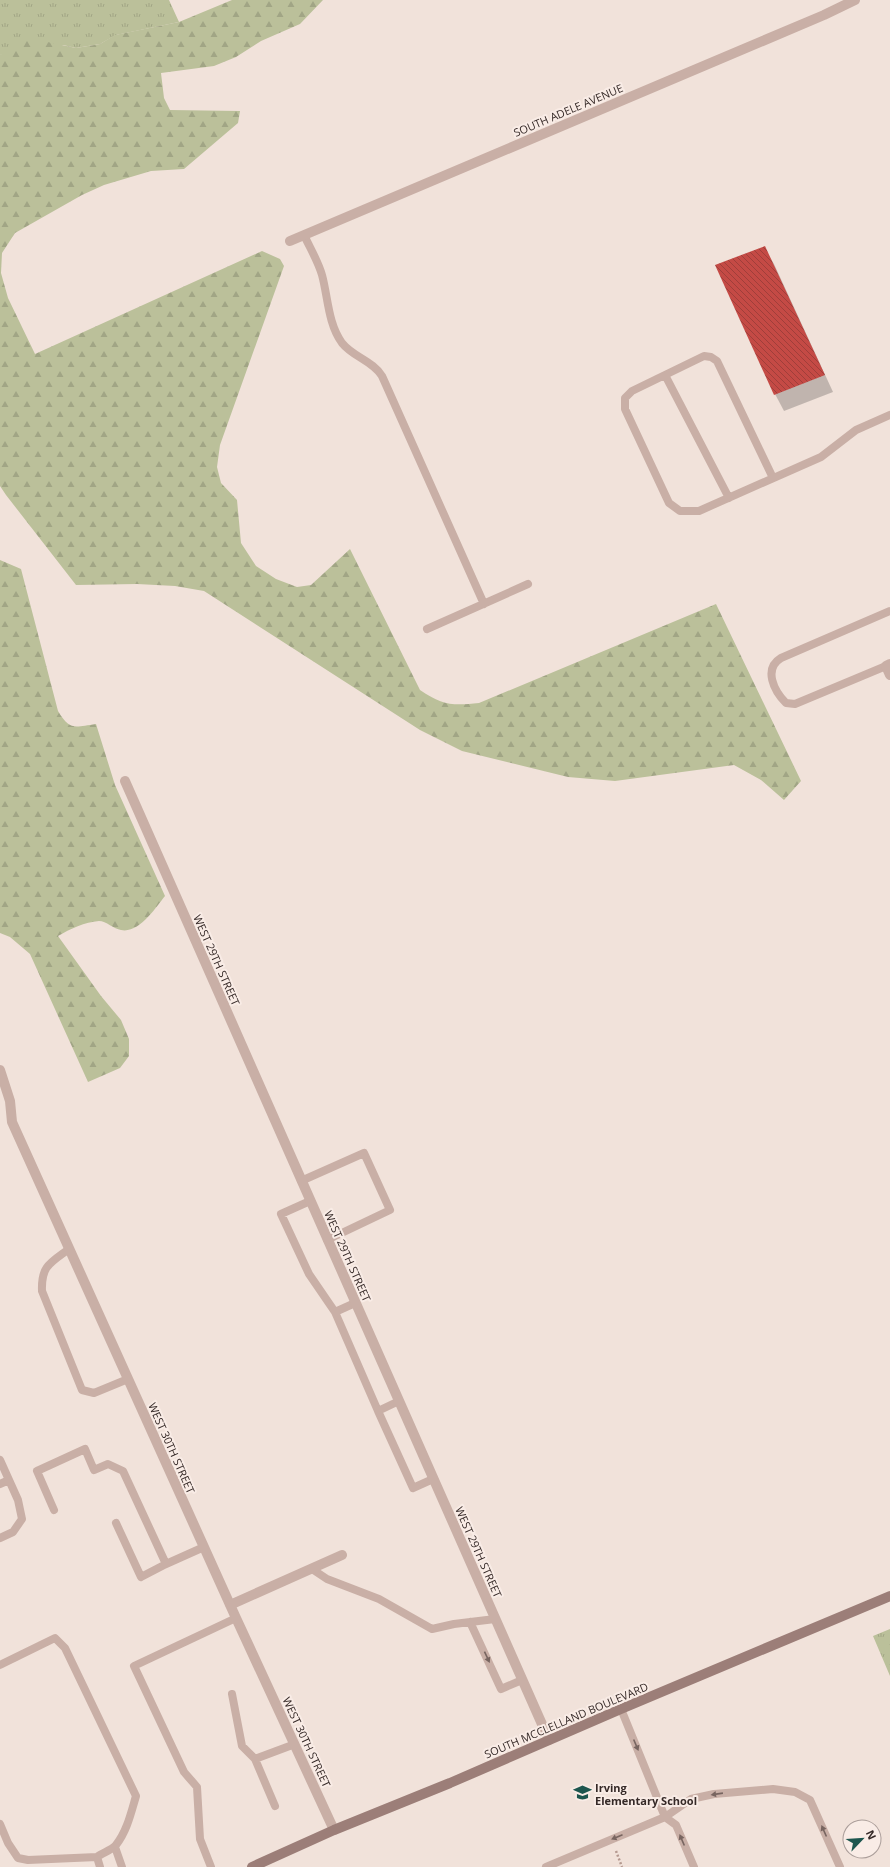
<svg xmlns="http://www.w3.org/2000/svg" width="890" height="1867" font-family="'Open Sans',sans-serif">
	<defs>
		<pattern id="grass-tufts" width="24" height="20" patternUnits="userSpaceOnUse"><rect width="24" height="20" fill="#bbc09a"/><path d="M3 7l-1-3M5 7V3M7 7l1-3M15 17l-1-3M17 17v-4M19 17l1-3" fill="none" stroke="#a1a585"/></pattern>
		<pattern id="forest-firs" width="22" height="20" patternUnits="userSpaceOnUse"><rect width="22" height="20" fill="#bbc09a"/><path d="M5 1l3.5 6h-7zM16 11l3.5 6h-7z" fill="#a1a585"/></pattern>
		<pattern id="building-back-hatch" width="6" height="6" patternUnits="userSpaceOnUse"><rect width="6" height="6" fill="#c44a45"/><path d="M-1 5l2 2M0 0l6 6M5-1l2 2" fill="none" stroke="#a03e3a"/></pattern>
	</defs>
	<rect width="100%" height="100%" fill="#f1e2da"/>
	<path fill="url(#grass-tufts)" d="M0,0H169L179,22L116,35L100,44L76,48L63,45L0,55Z
		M890,1629V1676L873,1636Z"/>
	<path fill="url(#forest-firs)" d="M232,0H323L300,24L261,41L236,57L214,66L161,73L164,98L170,110L240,111L238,123L184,169L151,171L104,185L82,195L15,233L2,253L1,273L8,298L35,354L262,251L280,259L284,266L220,445L217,467L221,483L237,500L241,543L256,566L276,579L297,587L311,585L350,549L420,690C442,705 452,706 479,703L716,604L801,781L784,800L761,780L734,765L615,781L568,777L462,751L420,730L204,591L175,586L137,584L76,585L6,495L0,486V55L28,40L43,41L76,48L100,44L115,35L179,22Z
		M0,560L21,569L58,711C70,731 74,727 96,724L115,785L165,896C156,907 139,934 121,930C114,929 106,921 99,921C85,922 70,929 58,936L101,996L121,1020L129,1039V1056L120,1068L88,1082L30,954L10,937L0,933Z"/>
	<path fill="#0003" d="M764,248L774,264L833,392L784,411L775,394Z"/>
	<path fill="url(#building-back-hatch)" d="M765,246L825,375L774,395L715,265Z"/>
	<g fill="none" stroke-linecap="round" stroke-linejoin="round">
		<path stroke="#b59990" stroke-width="2.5" stroke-dasharray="2 2" stroke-linecap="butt" d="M616,1851L622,1867"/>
		<path stroke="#c9afa6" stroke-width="8" d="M304,235C310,248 318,261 322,275C328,297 328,324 342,343C353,357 373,361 382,376L484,604
			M665,375L729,498
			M773,478L717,361L711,357L704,356L632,391L625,398V409L669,503L680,511H699L821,457L856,430L890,415
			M427,629L528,584
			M886,666L795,704L786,703C774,691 763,669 781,658L890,611
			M301,1181L364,1153L390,1210L327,1240
			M310,1201L281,1214L309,1274L335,1312L355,1303
			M69,1249C50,1263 41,1266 42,1291L82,1390L94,1393L128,1379
			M335,1312L378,1411L399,1401
			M378,1411L413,1488L433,1479
			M0,1460L18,1500L22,1519L13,1532L0,1538
			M0,1484L9,1480
			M54,1510L37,1471L85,1449L94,1470L108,1464L123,1471L166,1564L204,1547
			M116,1523L141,1577L166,1564
			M312,1569L327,1579L379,1599L432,1629L454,1624L495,1619
			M470,1622L501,1689L522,1680
			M0,1665L55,1638L65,1648L136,1796C131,1813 127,1831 116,1845C112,1850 102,1853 97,1857L28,1860L18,1858L8,1843L0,1824
			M232,1694L242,1746L255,1759
			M275,1806L255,1759L295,1744
			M115,1847L122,1867
			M97,1857L100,1867
			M211,1867L200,1839L197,1787L184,1772L134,1666L236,1618
			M546,1867L665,1817L621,1709
			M694,1867L676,1825L665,1817L691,1799L714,1794L773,1789L795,1792L810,1800L840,1867"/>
		<path stroke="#c9afa6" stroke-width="10" d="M290,241L824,15L855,0
			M890,664L886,666L890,675
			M125,781L549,1740
			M0,1070L10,1101L12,1122L236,1618L334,1830
			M230,1605L342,1555"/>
		<path stroke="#9c7e78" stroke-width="10" d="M252,1867L334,1830L450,1783L621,1709L890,1596"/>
	</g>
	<defs><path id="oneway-solid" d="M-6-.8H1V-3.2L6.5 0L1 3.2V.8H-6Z"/></defs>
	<g fill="#786560">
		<use href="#oneway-solid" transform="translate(487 1657) rotate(65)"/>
		<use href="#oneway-solid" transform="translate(636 1745) rotate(67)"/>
		<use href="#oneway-solid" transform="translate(717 1794) rotate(172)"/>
		<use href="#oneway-solid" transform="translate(824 1831) rotate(-114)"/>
		<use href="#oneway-solid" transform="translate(617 1837) rotate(157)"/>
		<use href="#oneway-solid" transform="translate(682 1840) rotate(-113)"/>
	</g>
	<defs>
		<symbol id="school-bare" viewBox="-9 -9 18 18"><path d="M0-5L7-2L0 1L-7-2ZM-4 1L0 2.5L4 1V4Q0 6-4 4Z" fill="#1d564e" stroke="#f9ece6" stroke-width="2.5" paint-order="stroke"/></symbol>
	</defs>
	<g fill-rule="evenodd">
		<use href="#school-bare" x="570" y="1780" width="25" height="25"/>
	</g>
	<g text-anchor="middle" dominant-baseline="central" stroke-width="4" stroke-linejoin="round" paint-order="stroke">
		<g font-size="11" fill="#352927" stroke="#f9ece6">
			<text transform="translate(568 110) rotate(-23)">SOUTH ADELE AVENUE</text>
			<text transform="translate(217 960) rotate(66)">WEST 29TH STREET</text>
			<text transform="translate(348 1256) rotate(66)">WEST 29TH STREET</text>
			<text transform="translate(172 1448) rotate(66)">WEST 30TH STREET</text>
			<text transform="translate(479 1552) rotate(66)">WEST 29TH STREET</text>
			<text transform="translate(566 1720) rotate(-23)">SOUTH MCCLELLAND BOULEVARD</text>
			<text transform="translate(307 1742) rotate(65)">WEST 30TH STREET</text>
		</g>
		<g font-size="11" font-weight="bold" fill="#352927" stroke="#f9ece6" text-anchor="start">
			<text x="595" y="1787">Irving<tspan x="595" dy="13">Elementary School</tspan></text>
		</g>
	</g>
	<g transform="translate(862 1839) rotate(65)"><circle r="19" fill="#f9ece6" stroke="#ab9e9a"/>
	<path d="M0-3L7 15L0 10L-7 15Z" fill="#1d564e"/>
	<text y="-6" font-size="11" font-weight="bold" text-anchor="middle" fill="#352927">N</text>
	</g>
</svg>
